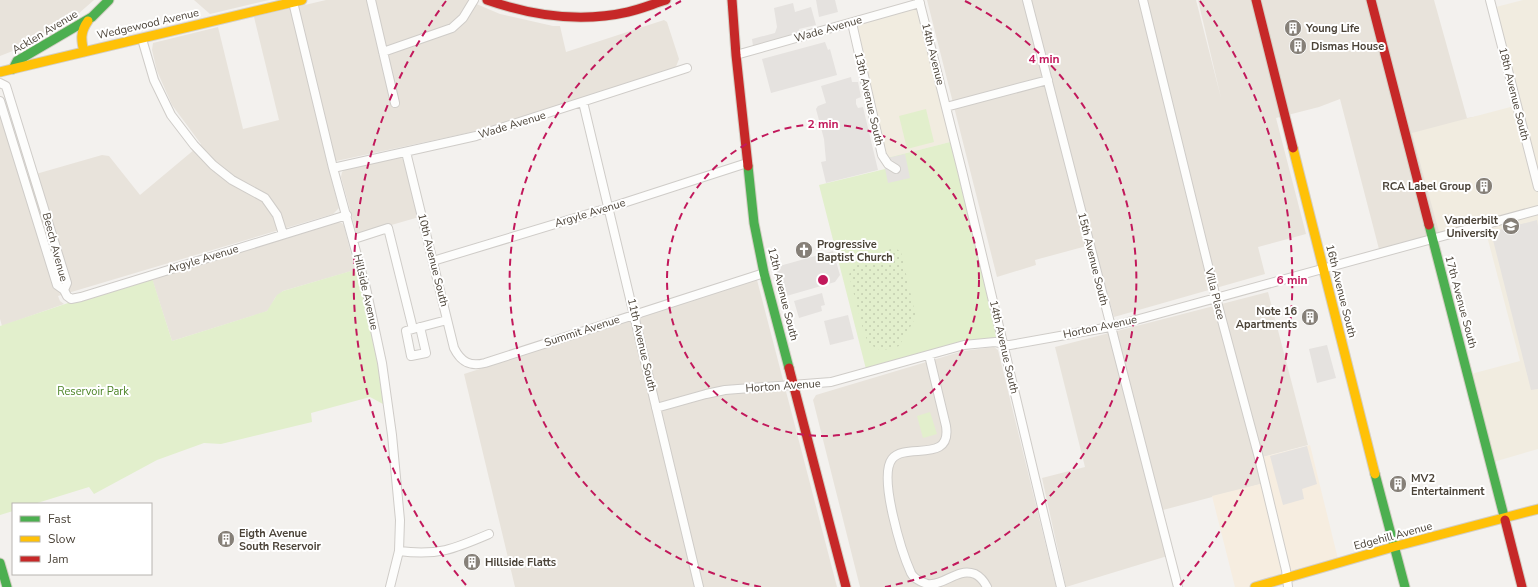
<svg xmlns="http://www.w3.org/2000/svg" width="1538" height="587" font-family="'Nunito Sans',sans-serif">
	<defs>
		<pattern id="garden-dots" width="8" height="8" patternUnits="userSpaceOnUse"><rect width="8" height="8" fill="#e2efcc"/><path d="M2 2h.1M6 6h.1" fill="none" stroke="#c3ceb0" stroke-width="1.8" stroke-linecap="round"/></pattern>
	</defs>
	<rect width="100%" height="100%" fill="#f3f1ee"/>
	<path fill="#e8e3db" d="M0,0H94L78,14L33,43L0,56Z
		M194,0H269L210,14Z
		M326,0H467L500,14L553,26H560L566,52L664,20L667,22L679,59L675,69L472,132L327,163L339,208L333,214L58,296L60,301L64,304L2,326L0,319V110L22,178L102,155L109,156L140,195L201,144L172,105L157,71L152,50L153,43L218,27L243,129L279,120L254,17Z
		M927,0H1196L1221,98L1198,0H1434L1467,118L1518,110L1538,210L1380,253L1340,99L1319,107L1276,118L1306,234L1258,247L1265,274L1114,317L1094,244L1035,260L1036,265L997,277Z
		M400,157L404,160L419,217L357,235L341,177L342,172L346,169Z
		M338,222L342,223L344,226L355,270L283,291L275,298L269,310L265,312L172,341L152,279Z
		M757,280L837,587H515L464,374Z
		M1268,292L1308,445L1259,458L1265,483L1163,510L1174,554L1066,587L1042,478L1085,467L1055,347Z
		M994,347L998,350L1056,587H860L813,400L816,395L963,351Z"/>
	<path fill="#f6ede0" d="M1310,445L1339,563L1255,587H1235L1212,496L1264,483L1259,458Z"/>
	<path fill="#f1ece0" d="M1523,0H1538V449L1490,463L1467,375L1520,361L1483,221L1439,232L1412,133L1518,105L1492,8Z
		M920,3L954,141L883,159L852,23Z"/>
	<path fill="#e2efcc" d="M926,109L934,142L907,149L899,116Z
		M954,141L1003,344L964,345L867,373L819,185L885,169L883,159Z
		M361,268L388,404H383L370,397L311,413L312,422L221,444L204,443L157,460L94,494L89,487L34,504H13V511L0,515V326L151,275L172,341L267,311L277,295L283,291Z
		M930,412L937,434L923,438L917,416Z"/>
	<path fill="url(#garden-dots)" d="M895,248L901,252L916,317L899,346L890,349L880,350L869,344L864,333L849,275L855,258Z"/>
	<path fill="#e5e2df" d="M816,0H835L838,12L819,17Z
		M793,3L795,12L811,7L816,25L799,29L800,32L753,46L752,39L775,33L777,27L774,8Z
		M825,42L828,50L830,49L837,75L771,93L762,59Z
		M851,77L852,82H858L861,97L856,99V104L858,108L863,107L878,170L826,183L821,162L826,161L824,139L816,109L818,106L826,103L821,86Z
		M905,154L910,178L888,183L883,159Z
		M1537,220L1538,226V389L1531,390L1491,232Z
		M833,251L840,275L835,282L783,297L776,267Z
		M822,293L825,305L821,306L822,311L799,318L794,301Z
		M848,315L854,339L830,345L824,321Z
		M1327,345L1336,378L1317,383L1309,349Z
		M1307,446L1317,484L1302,489L1304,499L1283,505L1270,456Z"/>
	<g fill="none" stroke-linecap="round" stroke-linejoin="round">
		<defs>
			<path id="street" d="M371,0L395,103
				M919,0L962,171L1061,587
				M1027,0C1077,196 1127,392 1178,587
				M1143,0L1216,298L1259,458L1286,570L1288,587
				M1490,0L1538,187
				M293,2L333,168L366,288L382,363L392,435L400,520L399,551L390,587
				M852,23L882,155L888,164L896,169
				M142,39L154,80L171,115L194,145L213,165L232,180L265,198L277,215L283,234
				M383,52L452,28L463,18L474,0
				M736,55L920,3
				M0,83L6,86L67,283L64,290L57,285L0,101
				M583,102L699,587
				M946,107L1048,80
				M406,152L454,348C461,362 470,367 485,363L764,273
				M333,168L476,136L687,68
				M354,239L388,228L413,329L447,320
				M433,261L608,208L747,163
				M64,290L67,296L71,299L81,297L347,215
				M413,329L406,331L411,356L426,353L420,327
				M929,355L946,426C952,464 905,442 892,459C878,477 902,553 911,573C913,577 916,579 920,581C924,583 928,585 932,584C947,583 958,568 975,574C981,577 984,581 987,587
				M656,408L706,394L725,390L831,382L964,345L995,342L1010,345L1110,327L1538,210
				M399,551C438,556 454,549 489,534"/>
			<path id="fast" d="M13,69L17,61L92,17L109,0
				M748,166L754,223L764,273L789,368
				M1429,225L1505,520
				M1375,474L1405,587
				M0,563L7,587"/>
			<path id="slow" d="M84,52C81,40 80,32 88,21
				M0,72L302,0
				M1293,148L1375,474
				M1255,587L1393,547L1538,509"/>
			<path id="jam" d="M487,0C533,16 580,23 628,12C641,9 653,4 666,0
				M732,0L736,55L748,166
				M1256,0L1293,148
				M1371,0L1429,225
				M789,368L846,587
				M1505,520L1522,587"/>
		</defs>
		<use href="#street" stroke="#cfccc8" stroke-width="10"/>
		<use href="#fast" stroke="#d3cec4" stroke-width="11"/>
		<use href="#slow" stroke="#d3cec4" stroke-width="11"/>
		<use href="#jam" stroke="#d3cec4" stroke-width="11"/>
		<use href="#street" stroke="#fdfdfc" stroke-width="8"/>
		<use href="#fast" stroke="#4caf50" stroke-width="9"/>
		<use href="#slow" stroke="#ffc107" stroke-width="9"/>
		<use href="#jam" stroke="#c62828" stroke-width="9"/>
	</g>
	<g fill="none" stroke="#c2185b" stroke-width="2" stroke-dasharray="7 5">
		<circle cx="823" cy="280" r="156"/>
		<path d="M761 587A313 313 0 0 1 681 1M965 1A313 313 0 0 1 885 587"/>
		<path d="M466 585A469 469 0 0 1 446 1M1200 1A469 469 0 0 1 1180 585"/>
	</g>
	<defs>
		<symbol id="building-disc" viewBox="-11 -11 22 22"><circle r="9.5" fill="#868078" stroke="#fff"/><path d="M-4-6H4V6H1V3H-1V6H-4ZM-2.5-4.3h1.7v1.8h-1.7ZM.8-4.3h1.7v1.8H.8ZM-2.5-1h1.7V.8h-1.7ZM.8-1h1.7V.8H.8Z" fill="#fff"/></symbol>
		<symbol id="university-disc" viewBox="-11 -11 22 22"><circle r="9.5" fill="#868078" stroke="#fff"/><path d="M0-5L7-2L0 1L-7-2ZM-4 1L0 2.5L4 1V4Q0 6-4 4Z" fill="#fff"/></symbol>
		<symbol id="church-disc" viewBox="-11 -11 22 22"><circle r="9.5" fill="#868078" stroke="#fff"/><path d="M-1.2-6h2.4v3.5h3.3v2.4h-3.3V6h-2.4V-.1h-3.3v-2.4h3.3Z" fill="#fff"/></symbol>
	</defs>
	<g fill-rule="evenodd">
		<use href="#building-disc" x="1283" y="18" width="20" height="20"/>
		<use href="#building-disc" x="1288" y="36" width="20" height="20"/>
		<use href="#building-disc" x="1474" y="176" width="20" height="20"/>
		<use href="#university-disc" x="1501" y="216" width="20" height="20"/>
		<use href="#church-disc" x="794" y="240" width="20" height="20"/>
		<use href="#building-disc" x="1300" y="307" width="20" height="20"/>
		<use href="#building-disc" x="1388" y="474" width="20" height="20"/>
		<use href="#building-disc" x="216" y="529" width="20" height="20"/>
		<use href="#building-disc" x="462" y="552" width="20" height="20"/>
	</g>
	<g text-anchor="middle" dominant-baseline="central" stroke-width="4" stroke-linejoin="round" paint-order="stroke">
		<g font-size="11" fill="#4b4338" stroke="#fff">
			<text transform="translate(148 24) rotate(-13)">Wedgewood Avenue</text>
			<text transform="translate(828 29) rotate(-16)">Wade Avenue</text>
			<text transform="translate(45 32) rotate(-31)">Acklen Avenue</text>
			<text transform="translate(933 54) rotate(76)">14th Avenue</text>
			<text transform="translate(1514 94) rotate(76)">18th Avenue South</text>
			<text transform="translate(869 99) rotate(77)">13th Avenue South</text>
			<text transform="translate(512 125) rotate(-17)">Wade Avenue</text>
			<text transform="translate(590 213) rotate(-17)">Argyle Avenue</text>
			<text transform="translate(55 247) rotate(75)">Beech Avenue</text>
			<text transform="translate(203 259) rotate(-17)">Argyle Avenue</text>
			<text transform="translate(1093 259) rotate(76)">15th Avenue South</text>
			<text transform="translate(433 260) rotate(76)">10th Avenue South</text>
			<text transform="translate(1341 291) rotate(76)">16th Avenue South</text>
			<text transform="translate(366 292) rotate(77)">Hillside Avenue</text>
			<text transform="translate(783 294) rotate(76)">12th Avenue South</text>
			<text transform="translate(1215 294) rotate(76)">Villa Place</text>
			<text transform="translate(1461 302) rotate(75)">17th Avenue South</text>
			<text transform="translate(1100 327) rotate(-12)">Horton Avenue</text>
			<text transform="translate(582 331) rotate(-18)">Summit Avenue</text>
			<text transform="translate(642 345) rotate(77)">11th Avenue South</text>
			<text transform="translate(1004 347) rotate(77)">14th Avenue South</text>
			<text transform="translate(783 386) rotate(-4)">Horton Avenue</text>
			<text transform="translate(1393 536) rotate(-15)">Edgehill Avenue</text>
		</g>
		<g font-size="11" font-weight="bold" fill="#4b4338" stroke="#fff" text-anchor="start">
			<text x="1306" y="28">Young Life</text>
			<text x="1311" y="46">Dismas House</text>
			<text x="1471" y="186" text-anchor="end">RCA Label Group</text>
			<text x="1498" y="220" text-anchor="end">Vanderbilt<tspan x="1498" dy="13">University</tspan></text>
			<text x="817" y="244">Progressive<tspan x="817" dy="13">Baptist Church</tspan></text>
			<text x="1297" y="311" text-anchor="end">Note 16<tspan x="1297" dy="13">Apartments</tspan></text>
			<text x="1411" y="478">MV2<tspan x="1411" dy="13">Entertainment</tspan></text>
			<text x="239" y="533">Eigth Avenue<tspan x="239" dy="13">South Reservoir</tspan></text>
			<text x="485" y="562">Hillside Flatts</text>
		</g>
		<g font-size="11" fill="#4b8325" stroke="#fff">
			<text x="93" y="391">Reservoir Park</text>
		</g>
	</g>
	<circle cx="823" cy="280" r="6" fill="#c2185b" stroke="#fff" stroke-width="2"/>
	<g font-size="12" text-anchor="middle" font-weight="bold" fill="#c2185b" stroke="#fff" stroke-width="4" stroke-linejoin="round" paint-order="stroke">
		<text x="1044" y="63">4 min</text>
		<text x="823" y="128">2 min</text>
		<text x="1292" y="284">6 min</text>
	</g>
	<rect x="12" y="503" width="140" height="72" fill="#ffffff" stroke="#b7b4af"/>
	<rect x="20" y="516" width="20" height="6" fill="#4caf50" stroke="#b7b4af"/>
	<text x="48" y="523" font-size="12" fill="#4b4338">Fast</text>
	<rect x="20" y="536" width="20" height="6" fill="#ffc107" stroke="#b7b4af"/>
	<text x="48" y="543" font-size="12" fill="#4b4338">Slow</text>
	<rect x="20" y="556" width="20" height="6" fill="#c62828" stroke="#b7b4af"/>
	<text x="48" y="563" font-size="12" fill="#4b4338">Jam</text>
</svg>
